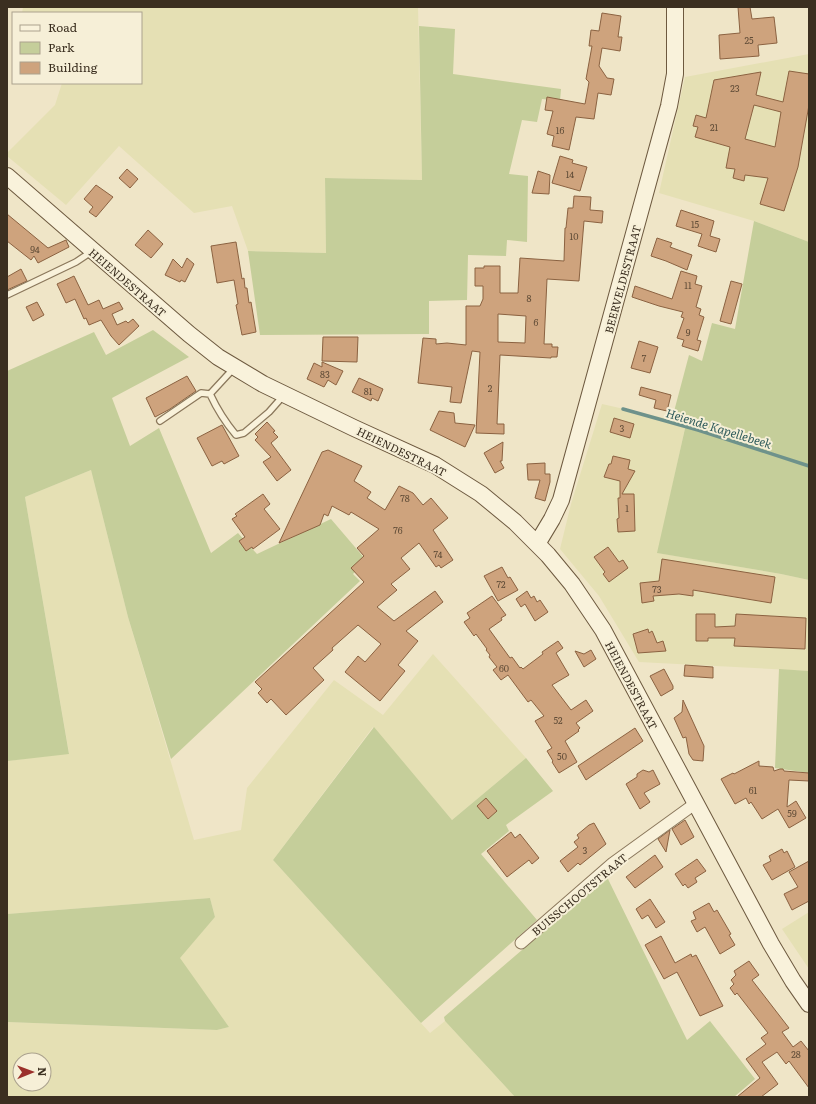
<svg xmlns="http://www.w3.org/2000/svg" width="816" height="1104" font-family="Literata,serif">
	<rect width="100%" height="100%" fill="#efe5c7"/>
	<path fill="#e5e0b4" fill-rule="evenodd" d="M23,7H418L422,180L325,178L326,253L248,251L232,206L194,213L119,146L66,205L7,156V153L55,105L62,83H141V13H22Z
		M809,54V242L754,221L659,193L685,77Z
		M602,404L686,423L658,553L781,574L809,580V671L639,662L599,596L560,549L571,504Z
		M91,470L128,617L194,840L241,830L247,788L334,680L383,715L433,654L526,758L452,820L373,727L273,860L430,1033L445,1021L515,1097H7V1022L217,1030L229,1027L179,958L215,917L210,898L7,914V743L8,761L69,753L25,497ZM20,1060H44V1084H20Z
		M809,912V969L782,929Z"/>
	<path fill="#c5ce9a" d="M419,26L455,29L453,74L561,89L560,101L542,99L537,122L522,120L509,174L528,176L527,242L507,240L506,256L468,255L467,300L429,301V334L260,335L248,251L326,253L325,178L422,180Z
		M754,221L809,242V580L781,574L657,553L686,424L672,419L689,355L702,361L712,323L735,329Z
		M153,330L189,357L112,398L130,446L159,428L211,553L238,533L257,554L331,519L366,560L353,574L360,581L171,759L128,617L91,470L25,497L69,754L8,761L7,743V371L94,332L106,355Z
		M779,669L809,671V773L775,768Z
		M374,727L452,820L526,758L553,791L506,825L509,831L481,854L537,920L421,1023L273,860Z
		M607,877L687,1040L710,1021L755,1079L734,1097H515L445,1021L444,1017Z
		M210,898L215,917L180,958L229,1027L217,1030L7,1022V914Z"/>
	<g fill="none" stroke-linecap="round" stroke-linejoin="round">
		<path stroke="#6e928b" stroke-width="3.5" d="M623,409L698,430L809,466"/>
	</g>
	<path fill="#cea37d" stroke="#8b6241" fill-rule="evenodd" d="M738,7H750L752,19L774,17L777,43L758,45L759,56L720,59L719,35L740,33Z
		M602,13L621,16L618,37H622L620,51L602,48L599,66L607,78L614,79L611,95L598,93L594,119L576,117L569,150L552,146L554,136L547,134L553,111L545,110L547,97L585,104L589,82L586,79L592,46H589L591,30L599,31Z
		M789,71L809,74V105L798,167L784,211L760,204L768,178L745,175L744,181L733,178L735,169L726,168L730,147L695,137L698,127L693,126L696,115L706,118L714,80L761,72L756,95L783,102ZM754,105L781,112L775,147L745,139Z
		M560,156L573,160L572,163L587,167L580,191L552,183Z
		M127,169L138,179L130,188L119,178Z
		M538,171L550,175L549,194L532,193Z
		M96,185L113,197L96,217L89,212L93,207L84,199Z
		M574,196L591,197L590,210L603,211L602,223L584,221L579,281L547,279L544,344H552V347H558L557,357H551V358L500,355L497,424H504V434L476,433L480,352L472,351L461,403L450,402L452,387L418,383L423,338L436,339V344L447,343L466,345V306H480L483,299V286H475V268H484V266H500V293H518L520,258L564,261L565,228H566L568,208H573ZM498,314L526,316L525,343L498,342Z
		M681,210L714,221L710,236L720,239L716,252L698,246L702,234L676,226Z
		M7,214L48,248L66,240L69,247L38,263L34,256L31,260L7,241Z
		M148,230L163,244L151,258L135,245Z
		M657,238L672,243L670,247L692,255L687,270L666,261L651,256Z
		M236,242L242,279L244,278L245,288H247L249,303L251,302L256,332L242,335L236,305L238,304L234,280L217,283L211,246Z
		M187,258L194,264L185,282L181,280L180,282L165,275L173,259L182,268Z
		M21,269L27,281L7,290V277Z
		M681,271L697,276L695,284L702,286L696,307L701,309L699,315L704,317L697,340L701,341L698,351L682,346L684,340L677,338L684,318L681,317L683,312L659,306L632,297L635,286L672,299Z
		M74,276L88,305L99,300L103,309L119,302L123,309L112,314L117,325L126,321L128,323L133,319L139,326L119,345L111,336L101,320L89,325L86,318L84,319L75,299L66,303L57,284Z
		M731,281L742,284L731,324L720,321Z
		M37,302L44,315L33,321L26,307Z
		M323,337H358L357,362L322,361Z
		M639,341L658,347L650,373L631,368Z
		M322,362L343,371L336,385L328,380L324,387L307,379L314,363L322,367Z
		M187,376L196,391L170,409L155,417L146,398Z
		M359,378L383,389L378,401L372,398L371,401L352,392Z
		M641,387L671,395L667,411L654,408L656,400L639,395Z
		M439,411L454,413L455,423L475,425L465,447L430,430Z
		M614,418L634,424L630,438L610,432Z
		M267,422L275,431L273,432L278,437L271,443L291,470L277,481L263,462L271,457L255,440L258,437L255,434Z
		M222,425L239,456L224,464L222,461L212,466L197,438Z
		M503,442L502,461H500L504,468L495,473L484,453Z
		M328,450L362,466L354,481L371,492L367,498L385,510L399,486L413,493L423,505L431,498L448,518L433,530L453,560L441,568L439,565L436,567L419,543L401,558L410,569L391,584L397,590L377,607L394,621L435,591L443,602L406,631L418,641L398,665L405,671L380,701L345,672L358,656L365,662L381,644L358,625L332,648L333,650L313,668L324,680L286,715L271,699L267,703L258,693L262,689L255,682L364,582L351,568L364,556L357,548L379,529L351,512L349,515L332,506L328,516L324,514L320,525L279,543L322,452Z
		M613,456L630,460L628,469L635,471L622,494H634L635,531L618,532L617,519L619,518L618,498H620V481L604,477L609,464H611Z
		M545,463V474H550V482L545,501L535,498L540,480H528L527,464Z
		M263,494L270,504L264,509L280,529L253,549L252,547L246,551L239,541L245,537L232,519L237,516L235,514Z
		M608,547L619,562L623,560L628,568L609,582L603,574L605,572L594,557Z
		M662,559L775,577L771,603L693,590V596L679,594L653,596L654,601L642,603L640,583L659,581Z
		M502,567L508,578L510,577L518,590L498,601L484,576Z
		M527,591L531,598L534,596L537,602L540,600L548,612L535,621L525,604L521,607L516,599Z
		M492,596L506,615L501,618L502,620L489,629L510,658L512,657L520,668L521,667L523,669L543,654L542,652L558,641L563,648L556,653L569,675L552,685L571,710L586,700L593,711L576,723L580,728L578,730L579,731L565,741L577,762L559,773L552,762L553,761L547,751L552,748L535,721L544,716L531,700L528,702L508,675L501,680L493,670L497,667L489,657L490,655L486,650L487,649L476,634L474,636L464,622L470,618L467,613Z
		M696,614H715V627L735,626L736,614L806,618L805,649L734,646L735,638H708V641H696Z
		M648,629L649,633L652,631L653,633L657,643L663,641L666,651L638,653L633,634Z
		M591,650L596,659L584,667L575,651L584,654Z
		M685,665L713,667V678L684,676Z
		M664,669L673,686V689L661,696L650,676Z
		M683,700L704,746L703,761L693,760L689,754L686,737L683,738L674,718L682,712Z
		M635,728L643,741L586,780L578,766Z
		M759,761V766L773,767L774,771L780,769H783L784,771L809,773V781L789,780L787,807L796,801L806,818L789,828L778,809L762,819L751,802L749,804L746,798L735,804L721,779L733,773L734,774Z
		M643,770L649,772L653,770L660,784L644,793L650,802L640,809L626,784L637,777V774Z
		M486,798L497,811L488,819L477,806Z
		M685,820L694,837L681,845L672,829Z
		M594,823L606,844L580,865L578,863L568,872L560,861L578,847L574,842L579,838L577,835L589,825Z
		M670,830L666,852L658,839Z
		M511,832L515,838L520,834L539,858L532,864L529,860L507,877L487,851Z
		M782,849L784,853L787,851L795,867L772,880L763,865L771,861L769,856Z
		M655,855L663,867L635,888L626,877Z
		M697,859L706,871L695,878L697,882L688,888L685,884L683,886L675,874Z
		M809,861V901L792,910L784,894L798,887L789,872Z
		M650,899L665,922L656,928L648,915L642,919L636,909Z
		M709,903L714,912L717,910L731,934L729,935L735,945L720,954L705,927L697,932L691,921L696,919L693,912Z
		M661,936L675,963L691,954L692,957L696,955L723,1006L700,1016L677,972L664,979L645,945Z
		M749,961L759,975L752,980L789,1028L782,1032L793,1047L801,1041L809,1051V1088L789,1061L786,1064L777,1052L762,1062L778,1084L761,1097H737L760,1078L746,1059L766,1044L761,1038L768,1033L737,993L735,995L730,988L734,984L731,980L736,975L734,971Z"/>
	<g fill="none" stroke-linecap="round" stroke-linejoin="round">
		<defs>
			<path id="lane" d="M7,295L76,262L91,252
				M234,368L210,394C217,409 225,422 236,435L244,433L269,412L284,395
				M160,421L201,393L210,394"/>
			<path id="street" d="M521,943L613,863L696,803"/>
			<path id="secondary" d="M7,176L189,334L218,357L263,384L354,428L435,465L481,494L515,522L548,555L572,584L603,630L771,944L793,981L809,1004
				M537,544L552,519L561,500L669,106L675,74V7"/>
		</defs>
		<use href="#lane" stroke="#8b785c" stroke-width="8"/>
		<use href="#street" stroke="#8b785c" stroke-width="13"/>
		<use href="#secondary" stroke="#6d593f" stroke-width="18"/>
		<use href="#lane" stroke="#f9f2db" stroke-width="5.5"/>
		<use href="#street" stroke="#f9f2db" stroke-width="11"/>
		<use href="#secondary" stroke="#f9f2db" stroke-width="16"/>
	</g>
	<g text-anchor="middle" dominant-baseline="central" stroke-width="4" stroke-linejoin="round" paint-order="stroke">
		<g font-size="9" fill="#604c37">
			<text x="749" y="40">25</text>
			<text x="735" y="88">23</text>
			<text x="714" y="127">21</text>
			<text x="560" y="130">16</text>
			<text x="570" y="174">14</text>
			<text x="695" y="224">15</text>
			<text x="574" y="236">10</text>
			<text x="35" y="249">94</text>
			<text x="688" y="285">11</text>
			<text x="529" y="298">8</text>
			<text x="536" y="322">6</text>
			<text x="688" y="332">9</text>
			<text x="644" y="358">7</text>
			<text x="325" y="374">83</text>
			<text x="490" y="388">2</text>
			<text x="368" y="391">81</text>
			<text x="622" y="428">3</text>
			<text x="405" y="498">78</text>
			<text x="627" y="508">1</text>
			<text x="398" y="530">76</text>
			<text x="438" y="554">74</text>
			<text x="501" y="584">72</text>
			<text x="657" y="589">73</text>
			<text x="504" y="668">60</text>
			<text x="558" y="720">52</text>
			<text x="562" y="756">50</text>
			<text x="753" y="790">61</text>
			<text x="792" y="813">59</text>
			<text x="585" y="850">3</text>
			<text x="796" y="1054">28</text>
		</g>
		<g font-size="11" fill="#3b2f20" stroke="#f6efd7">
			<text transform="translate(622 279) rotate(-75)">BEERVELDESTRAAT</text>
			<text transform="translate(128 282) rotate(41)">HEIENDESTRAAT</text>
			<text transform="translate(402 451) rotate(26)">HEIENDESTRAAT</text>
			<text transform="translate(632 685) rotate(62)">HEIENDESTRAAT</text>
			<text transform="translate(579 894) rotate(-40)">BUISSCHOOTSTRAAT</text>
		</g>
		<g font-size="12" font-style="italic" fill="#2f5b5b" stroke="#f6efd7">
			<text transform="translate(719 428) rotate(17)">Heiende Kapellebeek</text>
		</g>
	</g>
	<rect width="816" height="1104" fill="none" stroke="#3b2f20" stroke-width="16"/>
	<rect x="12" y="12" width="130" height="72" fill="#f6efd7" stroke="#aba28e"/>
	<rect x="20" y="25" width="20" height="6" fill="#f9f2db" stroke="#aba28e"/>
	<text x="48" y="32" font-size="12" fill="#3b2f20">Road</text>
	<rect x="20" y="42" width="20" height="12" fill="#c5ce9a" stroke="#aba28e"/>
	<text x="48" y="52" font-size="12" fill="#3b2f20">Park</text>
	<rect x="20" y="62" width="20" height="12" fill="#cea37d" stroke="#aba28e"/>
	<text x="48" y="72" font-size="12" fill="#3b2f20">Building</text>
	<g transform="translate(32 1072) rotate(89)"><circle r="19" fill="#f6efd7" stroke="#aba28e"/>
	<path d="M0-3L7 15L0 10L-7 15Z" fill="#9b302b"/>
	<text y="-6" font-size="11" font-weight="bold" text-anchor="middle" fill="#3b2f20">N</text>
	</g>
</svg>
